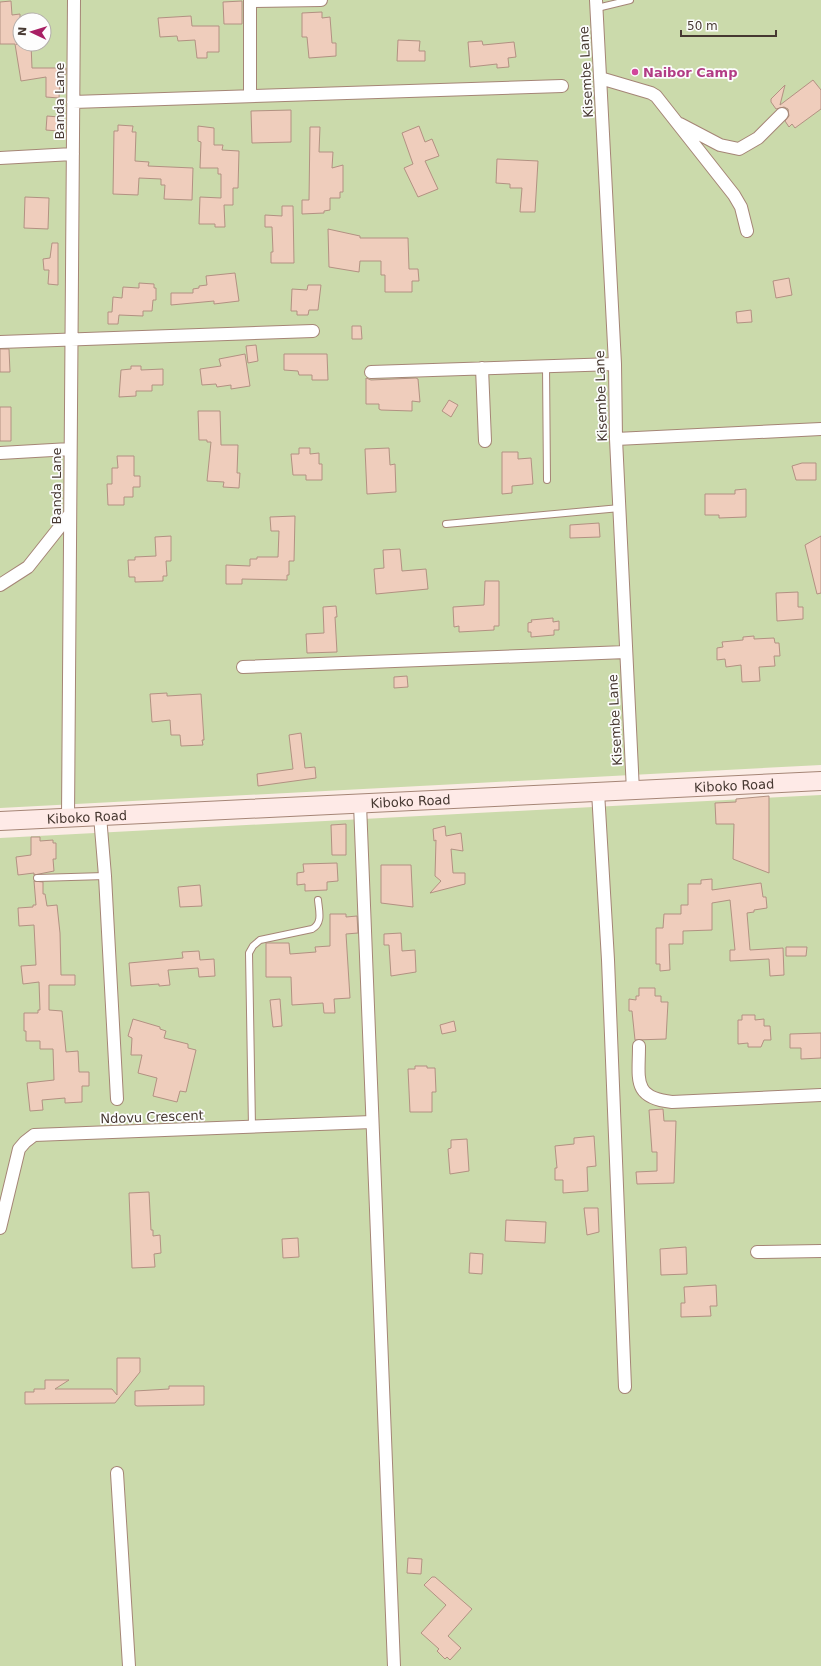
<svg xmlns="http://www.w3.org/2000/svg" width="821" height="1666" font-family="'DejaVu Sans',sans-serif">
	<rect width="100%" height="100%" fill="#fbece5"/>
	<path fill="#cbdaab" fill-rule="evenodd" d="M0,0H821V765L0,808ZM20,20H44V44H20Z
		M821,795V1666H0V838Z"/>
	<path fill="#efcdbc" stroke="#b29182" d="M11,1L12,15L20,14V44H16H31L32,68H66V74L60,75L59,98L46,97V77L21,81L15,44H0V2Z
		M242,1V24H224L223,2Z
		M322,12V18L330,17L332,43H336V56L309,58L307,37H302V13Z
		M191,16L192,26H219V52H207V58H197L195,40L178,41L177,36L160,37L158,18Z
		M398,40L420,41L419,51H425V61H397Z
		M482,41L483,45L514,42L516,57L508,58L509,67L497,68V64L470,67L468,42Z
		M813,80L821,90V109L795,128L792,124L789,127L785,121L789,116L788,109L784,107L776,109L771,102V99L785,85L780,105Z
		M291,110V142L252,143L251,111Z
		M47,116L59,117L58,131L46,130Z
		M118,125L133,126L132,132H136L135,161L149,162L148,166L193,168L192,200L164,199L165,185H161V179L139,178L138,195L113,194L114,131H118Z
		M198,126L214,128V145H223L222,150L239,151L238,188H233V205H224L225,227H215V224H199L200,197L221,198V174H218V168H200L201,142L198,141Z
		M419,126L425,142L432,139L439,156L425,161L438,189L418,197L404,168L413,164L402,133Z
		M310,127H320L319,152H333L332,168L343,165V192H340V198H330V210L324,211V213L302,214V200H309Z
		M497,159L538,161L535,212H520L522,188H510V184L496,183Z
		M25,197L49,198L48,229L24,228Z
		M282,206H293L294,263H271V252H273L272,227H265V215L282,216Z
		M328,229L360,236V238H408L409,269H418L419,281H412V292H385V275H381V261H360L359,272L329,267Z
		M52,243H58V285L48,284L49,270H44L43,259L50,258Z
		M235,273L239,301L214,304V301L171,305V293H193V289L199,288V286L207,285L206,276Z
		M789,278L792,295L776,298L773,281Z
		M139,283L154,284V288H156V300H153L152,311H143V316L119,315L118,324H108V312H112L113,297L122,298L123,287L139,288Z
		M308,285H321L318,310H309L308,315H297V311H291L292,289L307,290Z
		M751,310L752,322L737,323L736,312Z
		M352,326H361L362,339H352Z
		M256,345L258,361L248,363L246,346Z
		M0,349H9L10,372H0Z
		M245,354L250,386L231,389V385L217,387L216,384L202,385L200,369L221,366L219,359Z
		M284,354H327L328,380H312V375H299L298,371L284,370Z
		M131,366H141V370L163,369V385H152V391H136V396L119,397L121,370L131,369Z
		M366,378L371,380L416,378L418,379L420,402L412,401V411L381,410L379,409V404H366Z
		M449,400L458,405L451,417L442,411Z
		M0,407H11V441H0Z
		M198,411H220L221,445H238L237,473H240L239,488L223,487L224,482L207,481L211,442H207V440H199Z
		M299,448H310V454L319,453V464H322V480H306V475H293L291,454H299Z
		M389,448L390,465L395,464L396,492L367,494L365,449Z
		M502,452H518V459L531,458L533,484L512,486V493L502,494Z
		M117,456H134V476H140V487H133V497H124V505H108L107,484H112V468H118Z
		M802,463H816V480H796L792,466Z
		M746,489V517L719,518V515H705V494H735V490Z
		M295,516L294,561H289V575H287V580L242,579V584H226V565L250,566V559H257V557H278L279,531H271L270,517Z
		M599,523L600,537L570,538V525Z
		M171,536V561H166L167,576H163V581L135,582V577H129L128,560H135V557L156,556L155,537Z
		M821,536V593L817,594L805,545Z
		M400,549L402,571L426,569L428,589L376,594L374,569L384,568L383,550Z
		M485,581H499V626H494V630L459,632V626L454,627L453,607L484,605Z
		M798,592V607H803V619L777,621L776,593Z
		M336,606L337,617H335L337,652L307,653L306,634L324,633L323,607Z
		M553,618V622L559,621V630H554V635L531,637V632H528V623L532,622L531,620Z
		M754,636V639L774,638L775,643H779L780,656H774L775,666L759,667L760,681L742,682L741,665L726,667L725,659L717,660V648L723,647L722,642L743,640V637Z
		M407,676L408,687L394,688V677Z
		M167,693V696L201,694L204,740H202L203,745L181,746L180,735H171L170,720L152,722L150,694Z
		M301,733L305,768L315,767L316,778L258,786L257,774L293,769L289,735Z
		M769,796V873L733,859L734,824H716L715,803L736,802V799Z
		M346,824V855H332L331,825Z
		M445,826L446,836L461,833L463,851L451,849L453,873H465V884L430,893L441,881L435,876L436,840L434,841L433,829Z
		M31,837H40V841L53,840V843H56V859H53L54,871L34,875V873L18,875L16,857L31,855Z
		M337,863L338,881L327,882V890L305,891V884L297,885V873L304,872L303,864Z
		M381,865H411L413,907L381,903Z
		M712,879V890L761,883L763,897H766L767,908L754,910V912L747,913L750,950L783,948L784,975L770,976L769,959L730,961V950H735L730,900L712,903V930L683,931V944H669L670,970L660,971V964H656V928H663L664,914H681V905H688V884H701V880Z
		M34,881L43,882V894H45L47,906L57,905L60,933L61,975H75V985H49V1010L62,1011L66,1052L78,1051L79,1072H89V1086H82V1102L65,1103V1098L42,1100L43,1110L30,1111L27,1083L54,1080L53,1049H40V1041H26V1031H24V1013H38V1010H40L39,982L23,984L21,966L36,965L34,925L19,926L18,908L33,907V905H36Z
		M200,885L202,906L180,907L178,887Z
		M330,914H346V917L357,916L358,933L346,934L350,998L334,999L335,1013H324L323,1003L292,1005L291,977H266V943H289L290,954L316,952L315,947L330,946Z
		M401,933L402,951L415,950L416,972L391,976L389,945H384V934Z
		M786,947H807L806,956H786Z
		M199,951L200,960L214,959L215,976L199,977L198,968L168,970L170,985L159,986V984L131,986L129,963L183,958L182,952Z
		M639,988H655V996H661V1002H668L666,1039L635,1040L632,1011H629V999L636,1000V996H639Z
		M280,999L282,1026L273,1027L270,1000Z
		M742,1015H755V1020L764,1019V1026H770L771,1040H764L761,1047H748V1043L738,1044V1020H742Z
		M133,1019L160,1027V1029L166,1031L164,1038L188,1044V1048L196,1050L186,1092L180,1091L177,1102L153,1096L157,1078L138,1073L142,1055H131L132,1038L128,1036Z
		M454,1021L456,1031L442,1034L440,1025Z
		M821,1033V1058L801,1059V1048H790V1034Z
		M415,1066H427V1068H435L436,1092H432V1112H410L408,1069H415Z
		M663,1109L664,1121H676L674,1183L637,1184L636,1172L657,1171V1152H652L649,1110Z
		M594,1136L596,1166L587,1167L588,1191L563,1193V1180H555V1168H557L555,1146L574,1144V1138Z
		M467,1139L469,1171L450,1174L448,1149L451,1148V1140Z
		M149,1192L151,1230H153V1236L160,1235L161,1253L154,1254L155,1267L132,1268L129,1193Z
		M584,1208H598L599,1232L587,1235Z
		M506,1220L546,1222L545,1243L505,1241Z
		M298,1238L299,1257L283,1258L282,1239Z
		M686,1247L687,1274L661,1275L660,1249Z
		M470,1253L483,1254L482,1274L469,1273Z
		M716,1285L717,1306H710L711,1316L681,1317V1303H685L684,1287Z
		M117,1358H140V1372L115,1403L25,1404V1392H34V1389H45V1380H69L55,1389H112L117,1395Z
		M169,1386H204V1405L137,1406L135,1405V1391L169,1389Z
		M408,1558L422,1559L421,1574L407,1573Z
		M432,1577H435L472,1609L448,1636L461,1648L450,1660L447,1657L445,1659L437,1651L439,1649L421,1633L446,1605L424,1585Z"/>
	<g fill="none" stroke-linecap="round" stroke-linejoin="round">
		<defs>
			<path id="lane" d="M597,8L630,0
				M546,366L547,480
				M446,524L620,508
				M37,878L105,876
				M252,1127L249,953L253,946L260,940L312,929C323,923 319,911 318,900"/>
			<path id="street" d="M250,0V95
				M596,0L615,364L616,439L633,791
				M250,1L321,0
				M600,78L651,93L656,96L734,195L741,207L747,231
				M73,102L562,86
				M680,124L720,145L739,149L758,138L782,114
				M0,158L73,154
				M0,342L313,331
				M482,368L485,441
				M371,372L615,364
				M616,439L821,429
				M0,453L70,449
				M0,585L28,567L70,514
				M243,667L626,652
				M598,792L608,960L625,1387
				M360,804L394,1666
				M100,816L105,876L117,1099
				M68,817L74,0
				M639,1046C639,1079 632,1098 672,1102L821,1095
				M0,1228L19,1149L25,1142L34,1135L372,1122
				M757,1252L821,1251
				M117,1473L129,1666"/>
			<g id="secondary">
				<path id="s1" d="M0,821L821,781"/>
			</g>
		</defs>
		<use href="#lane" stroke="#a58576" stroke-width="8"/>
		<use href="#street" stroke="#a58576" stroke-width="14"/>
		<use href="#secondary" stroke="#a58576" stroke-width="20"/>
		<use href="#lane" stroke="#fff" stroke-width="6"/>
		<use href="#street" stroke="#fff" stroke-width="12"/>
		<use href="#secondary" stroke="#feeae7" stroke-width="18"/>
	</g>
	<circle fill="#d1479c" stroke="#fdfdfd" stroke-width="1.5" cx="635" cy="72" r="4"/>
	<g text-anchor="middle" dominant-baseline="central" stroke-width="3.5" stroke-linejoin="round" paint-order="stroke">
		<g font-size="13" fill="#463831" stroke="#fdfdfd">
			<text transform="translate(586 72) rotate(-93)">Kisembe Lane</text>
			<text transform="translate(59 101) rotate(-90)">Banda Lane</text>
			<text transform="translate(601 396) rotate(-92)">Kisembe Lane</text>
			<text transform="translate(56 486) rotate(-90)">Banda Lane</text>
			<text transform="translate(615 720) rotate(-93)">Kisembe Lane</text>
			<text stroke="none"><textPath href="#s1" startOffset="735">Kiboko Road</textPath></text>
			<text stroke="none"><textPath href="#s1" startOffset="411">Kiboko Road</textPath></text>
			<text stroke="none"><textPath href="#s1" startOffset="87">Kiboko Road</textPath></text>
			<text transform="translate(152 1117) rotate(-2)">Ndovu Crescent</text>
		</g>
		<g font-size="13" font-weight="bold" fill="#b23c85" stroke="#fdfdfd" text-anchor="start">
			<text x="643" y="72">Naibor Camp</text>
		</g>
	</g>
	<g transform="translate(32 32) rotate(274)"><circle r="19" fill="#fdfdfd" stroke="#b4aeab"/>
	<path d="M0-3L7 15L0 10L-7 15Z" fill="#a81f64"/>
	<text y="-6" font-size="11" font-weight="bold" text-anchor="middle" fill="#463831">N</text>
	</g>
	<path d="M681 30v6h95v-6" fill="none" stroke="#463831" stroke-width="2"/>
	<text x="687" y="30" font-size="12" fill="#463831" stroke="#fdfdfd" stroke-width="3" paint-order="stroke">50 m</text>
</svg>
